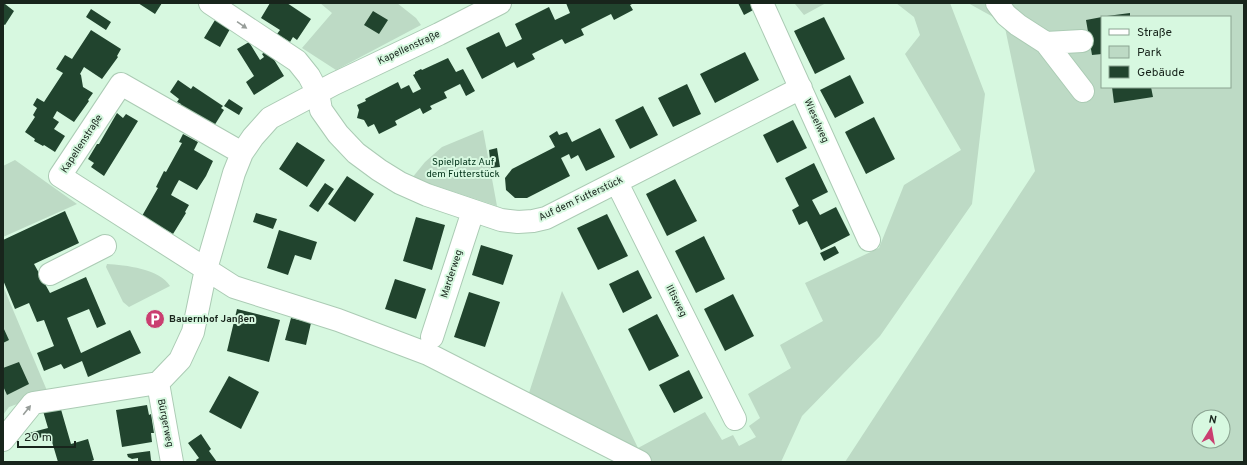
<svg xmlns="http://www.w3.org/2000/svg" width="1247" height="465" font-family="Overpass,sans-serif">
	<rect width="100%" height="100%" fill="#d7f8e0"/>
	<path fill="#bddac5" fill-rule="evenodd" d="M320,3H397L416,18L421,25L336,70L302,48L332,13Z
		M796,3H826L804,15L795,4Z
		M896,3H950L985,94L972,204L880,336L802,416L781,462H653L528,396L562,291L638,448L705,412L722,440L733,435L739,446L756,437L749,426L760,418L748,394L791,368L780,345L823,321L805,283L879,248L904,185L961,150L905,54L920,35L914,17Z
		M968,3H1244V462H845L1035,171L1004,23ZM1102,17H1230V87H1102ZM1199,417H1223V441H1199Z
		M483,130L497,206L412,178L425,162L442,147Z
		M15,160L77,204L3,237V166Z
		M107,264C125,265 160,269 170,286L129,307L123,302L106,267Z
		M3,286L48,393L9,407L3,415Z"/>
	<path fill="#21442e" d="M3,3H6L5,4L14,11L5,25L3,24Z
		M138,3H162L155,14Z
		M270,3H287L311,19L297,40L293,37L290,42L277,34L280,30L261,18Z
		M566,3H634L630,5L633,10L614,20L611,14L581,29L584,35L565,44L562,39L532,54L535,59L517,68L514,62L482,79L466,48L499,32L506,47L522,39L515,24L549,7L555,20L570,13Z
		M738,3H754L757,8L744,15Z
		M91,9L111,22L106,30L86,17Z
		M373,11L388,20L379,34L364,25Z
		M1130,13V17H1108L1107,16Z
		M824,17L845,59L815,74L794,31Z
		M1102,17V54L1092,55L1086,20Z
		M215,20L230,29L220,47L204,38Z
		M91,30L121,49L117,56L118,57L102,79L84,67L80,74L81,75L83,87L93,93L88,100L89,101L74,122L57,111L53,118L59,122L54,129L65,136L55,152L44,145L43,146L34,141L35,139L25,132L35,117L33,115L37,108L33,105L37,98L44,102L63,73L56,69L65,55L72,59Z
		M249,42L260,60L264,57L262,54L265,52L267,55L270,53L284,76L254,95L246,82L254,76L237,49Z
		M745,52L759,80L715,103L700,74Z
		M448,58L456,72L463,69L475,91L466,96L460,84L444,92L447,98L430,106L432,109L423,114L420,108L395,121L397,125L379,134L374,124L368,127L364,120L357,118L359,110L357,105L366,101L365,99L398,82L401,89L409,85L413,93L421,89L413,75L415,74V72L421,69L422,70Z
		M850,75L864,103L835,118L820,90Z
		M178,80L191,89L193,86L223,106L221,108L224,110L214,126L179,107L181,104L177,102L179,99L170,92Z
		M687,84L701,114L673,127L658,98Z
		M1112,87H1151L1153,97L1114,103Z
		M229,99L243,108L239,115L224,106Z
		M643,106L658,135L630,149L615,120Z
		M117,113L123,118L126,114L138,121L104,176L91,167L94,163L88,159L97,144H99Z
		M874,117L895,159L866,174L845,132Z
		M793,120L807,148L777,163L763,135Z
		M600,128L615,157L586,171L578,155L571,159L569,154L561,158L570,176L527,198H515L506,190L505,178L512,169L555,147L549,136L557,131L559,135L567,132L572,142Z
		M183,134L198,142L194,150L213,161L206,176L197,190L179,180L175,187L171,195L189,205L185,212L186,213L173,234L142,216L158,188L156,187L164,171L166,172L182,143L179,142Z
		M297,142L325,160L307,187L279,169Z
		M497,148L500,167L491,168L489,150Z
		M814,163L828,192L812,200L820,215L836,207L850,235L821,250L807,221L799,225L792,210L799,206L785,178Z
		M347,176L374,194L355,222L328,204Z
		M675,179L697,221L667,236L646,194Z
		M325,183L334,189L318,212L309,206Z
		M65,211L79,243L34,264L50,293L86,277L106,324L97,328L89,309L67,318L81,353L130,330L141,353L88,377L82,361L64,369L61,364L44,371L37,353L54,346L44,320L37,322L29,303L15,309L3,280V240Z
		M256,213L277,219L273,229L253,222Z
		M607,214L628,256L598,270L577,228Z
		M416,217L445,225L432,270L403,261Z
		M279,230L317,242L311,260L295,255L288,275L267,268Z
		M704,236L725,279L696,293L675,251Z
		M481,245L513,255L503,285L472,275Z
		M835,246L839,253L824,261L820,253Z
		M638,270L652,298L623,313L609,284Z
		M395,279L426,289L416,319L385,309Z
		M469,292L500,302L485,347L454,337Z
		M733,294L754,336L725,351L704,309Z
		M237,309L280,320L269,362L227,351Z
		M657,314L679,356L649,371L628,329Z
		M291,318L311,323L306,345L285,340Z
		M3,327L9,340L3,343Z
		M19,362L29,384L7,395L3,386V368Z
		M689,370L703,398L674,413L659,385Z
		M229,376L259,392L241,429L209,412Z
		M147,405L149,415L151,414L154,433H151L152,442L122,447L116,410Z
		M60,406L71,444L88,439L94,460L89,462H58L50,435L31,440L29,433L48,428L43,411Z
		M201,434L211,449L209,451L217,462H197L196,460L199,458L188,443Z
		M150,451L151,460L153,462H138V458L132,459L128,457L127,454Z"/>
	<g fill="none" stroke-linecap="round" stroke-linejoin="round">
		<defs>
			<path id="minor" d="M210,3L297,61L309,76L318,93L321,110L338,134L356,153L379,170L400,183L427,195L501,220L518,222L533,221L546,218L801,88
				M762,3L869,240
				M997,3L1006,15L1018,25L1046,43L1082,41
				M1046,43L1083,91
				M242,153L121,84L60,176L234,287L338,320L428,354L640,462
				M617,183L735,419
				M50,274L105,246
				M432,337L473,211
				M158,383L172,462
				M3,440L33,403L158,383L180,360L193,332L206,269L234,173L242,153L253,137L270,118L334,84L439,34L500,3"/>
		</defs>
		<use href="#minor" stroke="#abcbb4" stroke-width="24"/>
		<use href="#minor" stroke="#fff" stroke-width="22"/>
	</g>
	<defs><path id="oneway-solid" d="M-6-.8H1V-3.2L6.5 0L1 3.2V.8H-6Z"/></defs>
	<g fill="#979d99">
		<use href="#oneway-solid" transform="translate(242 25) rotate(34)"/>
		<use href="#oneway-solid" transform="translate(27 410) rotate(-51)"/>
	</g>
	<defs>
		<symbol id="parking-disc" viewBox="-11 -11 22 22"><circle r="9.5" fill="#ca3e70" stroke="#d7f8e0"/><path d="M-3.5-5.5H1a3.5 3.5 0 0 1 0 7H-1V5.5H-3.5ZM-1-3.4V-.6H.8a1.4 1.4 0 0 0 0-2.8Z" fill="#fff"/></symbol>
	</defs>
	<g fill-rule="evenodd">
		<use href="#parking-disc" x="144" y="308" width="22" height="22"/>
	</g>
	<g text-anchor="middle" dominant-baseline="central" stroke-width="4" stroke-linejoin="round" paint-order="stroke">
		<g font-size="10" fill="#18251c" stroke="#d7f8e0">
			<text transform="translate(409 48) rotate(-25)">Kapellenstraße</text>
			<text transform="translate(816 121) rotate(66)">Wieselweg</text>
			<text transform="translate(82 144) rotate(-57)">Kapellenstraße</text>
			<text transform="translate(581 199) rotate(-25)">Auf dem Futterstück</text>
			<text transform="translate(452 274) rotate(-72)">Marderweg</text>
			<text transform="translate(676 301) rotate(63)">Iltisweg</text>
			<text transform="translate(165 423) rotate(79)">Bürgerweg</text>
		</g>
		<g font-size="10" fill="#023319" stroke="#d7f8e0">
			<text x="463" y="162">Spielplatz Auf<tspan x="463" dy="12">dem Futterstück</tspan></text>
		</g>
		<g font-size="10" font-weight="bold" fill="#18251c" stroke="#d7f8e0" text-anchor="start">
			<text x="169" y="319">Bauernhof Janßen</text>
		</g>
	</g>
	<rect width="1247" height="465" fill="none" stroke="#18251c" stroke-width="8"/>
	<rect x="1101" y="16" width="130" height="72" fill="#d7f8e0" stroke="#8ba492"/>
	<rect x="1109" y="29" width="20" height="6" fill="#ffffff" stroke="#8ba492"/>
	<text x="1137" y="36" font-size="12" fill="#18251c">Straße</text>
	<rect x="1109" y="46" width="20" height="12" fill="#bddac5" stroke="#8ba492"/>
	<text x="1137" y="56" font-size="12" fill="#18251c">Park</text>
	<rect x="1109" y="66" width="20" height="12" fill="#21442e" stroke="#8ba492"/>
	<text x="1137" y="76" font-size="12" fill="#18251c">Gebäude</text>
	<g transform="translate(1211 429) rotate(11)"><circle r="19" fill="#d7f8e0" stroke="#8ba492"/>
	<path d="M0-3L7 15L0 10L-7 15Z" fill="#ca3e70"/>
	<text y="-6" font-size="11" font-weight="bold" text-anchor="middle" fill="#18251c">N</text>
	</g>
	<path d="M18 441v6h57v-6" fill="none" stroke="#18251c" stroke-width="2"/>
	<text x="24" y="441" font-size="12" fill="#18251c" stroke="#d7f8e0" stroke-width="3" paint-order="stroke">20 m</text>
</svg>
